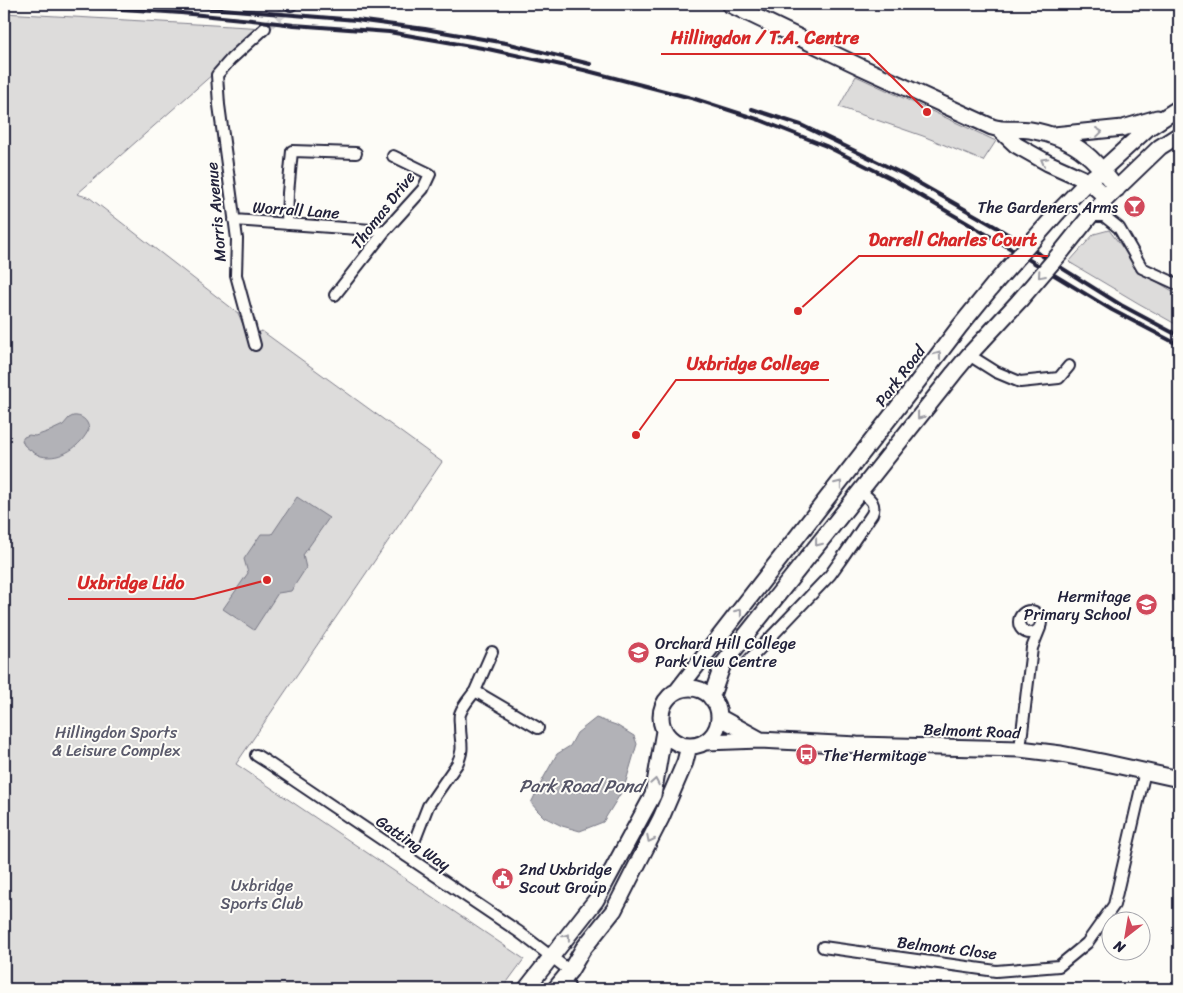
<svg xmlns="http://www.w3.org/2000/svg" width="1183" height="993" font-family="Sriracha,sans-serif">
	<rect width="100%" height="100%" fill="#fdfcf7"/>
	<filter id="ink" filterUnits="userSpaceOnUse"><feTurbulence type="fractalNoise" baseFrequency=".02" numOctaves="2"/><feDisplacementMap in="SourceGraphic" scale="10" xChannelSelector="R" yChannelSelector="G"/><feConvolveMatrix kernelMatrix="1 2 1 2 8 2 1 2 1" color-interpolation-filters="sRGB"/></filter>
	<g filter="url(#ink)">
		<path fill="#dddcdb" stroke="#807f8b" d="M4,13L265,28L77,194L90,198L238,313L248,336L262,331L442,462L236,764L524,959L502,989H4Z
			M856,76L996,141L983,161L923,136L839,107Z
			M1109,230L1141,272L1179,295V326L1138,303L1069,262L1094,234Z"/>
		<path fill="#b2b2b7" stroke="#787885" d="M73,416C81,415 88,420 89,429C81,446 61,461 41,456C35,454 28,449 24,445L22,440L24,437L29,435L35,436L50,431L63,425L69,418Z
			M297,497L329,518L303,555L306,568L291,591L278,593L254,630L223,609L248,573L244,559L261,534H272Z
			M596,718L616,725L634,736L637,744L624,788L603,822L580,831L562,826L544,817L537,810L531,803L544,777L557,754L570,746L577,733Z"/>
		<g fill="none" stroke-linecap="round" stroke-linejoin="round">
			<path stroke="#d1d0d1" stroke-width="10" stroke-dasharray="10 5" stroke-linecap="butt" d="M265,28L291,5"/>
			<defs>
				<path id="street" d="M291,5L292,4
					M1090,216H1104L1119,228L1142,268L1179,285
					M234,220L385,231
					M287,224L288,193L292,151L356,153
					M335,295L385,231L423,189L430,174L393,156
					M255,345L236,275L237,239L219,105L217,75L231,59L265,28
					M969,355L996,372L1020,382L1059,378L1069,366
					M1019 622a11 11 0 1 1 22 0a11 11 0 1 1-22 0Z
					M749,660L830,575L840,561L872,514C877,502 868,498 860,491
					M475,691L492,652
					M1020,749L1032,648L1040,628
					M256,755L267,762L519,932L570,971
					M406,856L414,842L428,806L457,764C465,748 460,742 460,726C460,722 459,717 460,714C463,705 470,698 475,691L538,728
					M823,947L996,971L1059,966L1087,943L1114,905L1145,771
					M564,977L570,989"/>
				<path id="secondary" d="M729,4L861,67L992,127C1004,131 1017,128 1030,130C1049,133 1071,141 1086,154C1098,163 1107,177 1117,189
					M1000,130L1016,145L1048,163L1088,181L1107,198
					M1054,135L1123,128L1157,118
					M1058,212L1088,181L1102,170L1148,128L1179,108
					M1062,251L1090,216L1107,198L1160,147L1179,135
					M661 717a29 29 0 1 1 58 0a29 29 0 1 1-58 0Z
					M677,691L909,393L960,326L995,283
					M711,698L723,664L954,373L969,355L1020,300
					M719,717L759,739
					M706,742L760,740L857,745L1020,749L1061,754L1102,762L1179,779
					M526,989L596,900L653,795L664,731
					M555,989L570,971L583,949L614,910L661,818L685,762L689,746"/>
			</defs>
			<use href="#street" stroke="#22223b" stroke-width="14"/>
			<use href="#secondary" stroke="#22223b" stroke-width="19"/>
			<use href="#street" stroke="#fdfcf7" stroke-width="10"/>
			<use href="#secondary" stroke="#fdfcf7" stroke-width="15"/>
			<path stroke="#22223b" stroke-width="4" d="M50,4L181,13L252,20L294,25L389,32L488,49L584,70L695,99L760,120L826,146L890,178L1003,244L1112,310L1179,345
				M161,4L356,20L425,29L506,43L590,64
				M752,109L801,125L903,174L996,227L1121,305L1179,336"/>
			<defs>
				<path id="secondary-bridge" d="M995,283L1058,212
					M1020,300L1062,251"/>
			</defs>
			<use href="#secondary-bridge" stroke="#22223b" stroke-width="19" stroke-linecap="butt"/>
			<use href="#secondary-bridge" stroke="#fdfcf7" stroke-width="15"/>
		</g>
		<defs><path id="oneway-chevron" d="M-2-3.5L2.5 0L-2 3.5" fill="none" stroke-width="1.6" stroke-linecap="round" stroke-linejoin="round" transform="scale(1.25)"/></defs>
		<g stroke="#9a9aa2">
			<use href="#oneway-chevron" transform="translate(1099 132) rotate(-7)"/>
			<use href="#oneway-chevron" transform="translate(1044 161) rotate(-151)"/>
			<use href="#oneway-chevron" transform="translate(1041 275) rotate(131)"/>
			<use href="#oneway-chevron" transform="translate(938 355) rotate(-53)"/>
			<use href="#oneway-chevron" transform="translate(920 416) rotate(128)"/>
			<use href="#oneway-chevron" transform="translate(839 484) rotate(-52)"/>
			<use href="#oneway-chevron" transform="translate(818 543) rotate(128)"/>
			<use href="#oneway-chevron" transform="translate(739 612) rotate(-52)"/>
			<use href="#oneway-chevron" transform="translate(655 782) rotate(-80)"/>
			<use href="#oneway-chevron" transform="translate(650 839) rotate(117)"/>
			<use href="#oneway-chevron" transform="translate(567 937) rotate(-52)"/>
		</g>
	</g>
	<defs>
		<symbol id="bar-disc" viewBox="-11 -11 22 22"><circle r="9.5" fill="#d1495b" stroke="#fdfcf7"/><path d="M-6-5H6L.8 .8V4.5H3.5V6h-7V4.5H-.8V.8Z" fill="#fff"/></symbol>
		<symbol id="school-disc" viewBox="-11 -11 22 22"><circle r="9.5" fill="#d1495b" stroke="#fdfcf7"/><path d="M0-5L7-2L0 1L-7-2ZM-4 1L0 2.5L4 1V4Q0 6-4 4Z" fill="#fff"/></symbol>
		<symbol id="university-disc" viewBox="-11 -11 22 22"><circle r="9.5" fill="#d1495b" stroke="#fdfcf7"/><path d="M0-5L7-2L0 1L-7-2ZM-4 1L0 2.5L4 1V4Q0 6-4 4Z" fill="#fff"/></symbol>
		<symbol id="bus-disc" viewBox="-11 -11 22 22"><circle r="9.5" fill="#d1495b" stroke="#fdfcf7"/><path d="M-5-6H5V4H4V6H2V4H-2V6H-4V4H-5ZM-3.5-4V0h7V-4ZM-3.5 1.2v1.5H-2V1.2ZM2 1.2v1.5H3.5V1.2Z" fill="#fff"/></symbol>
		<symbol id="civic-disc" viewBox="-11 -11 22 22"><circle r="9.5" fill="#d1495b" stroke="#fdfcf7"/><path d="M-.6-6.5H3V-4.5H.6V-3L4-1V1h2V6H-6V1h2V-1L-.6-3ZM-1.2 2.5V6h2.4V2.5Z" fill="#fff"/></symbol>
	</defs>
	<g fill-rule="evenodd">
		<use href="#bar-disc" x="1122" y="194" width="25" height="25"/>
		<use href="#school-disc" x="1134" y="592" width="25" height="25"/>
		<use href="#university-disc" x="626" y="640" width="25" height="25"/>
		<use href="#bus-disc" x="794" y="742" width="25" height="25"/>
		<use href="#civic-disc" x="490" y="866" width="25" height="25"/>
	</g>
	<g text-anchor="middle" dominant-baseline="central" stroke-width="4" stroke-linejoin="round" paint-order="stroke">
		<g font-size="16" fill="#22223b" stroke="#fdfcf7" text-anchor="start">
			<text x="1118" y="207" text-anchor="end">The Gardeners Arms</text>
			<text x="1131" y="596" text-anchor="end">Hermitage<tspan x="1131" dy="18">Primary School</tspan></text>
			<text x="655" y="643">Orchard Hill College<tspan x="655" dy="18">Park View Centre</tspan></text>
			<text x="823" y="755">The Hermitage</text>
			<text x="519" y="869">2nd Uxbridge<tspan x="519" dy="18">Scout Group</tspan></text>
		</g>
		<g font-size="16" fill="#22223b" stroke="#fdfcf7">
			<text transform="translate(296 210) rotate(4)">Worrall Lane</text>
			<text transform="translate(383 210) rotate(-52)">Thomas Drive</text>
			<text transform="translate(216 212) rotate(-95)">Morris Avenue</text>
			<text transform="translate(900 376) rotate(-53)">Park Road</text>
			<text transform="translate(972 731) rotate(2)">Belmont Road</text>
			<text transform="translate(413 843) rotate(34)">Gatting Way</text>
			<text transform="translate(947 948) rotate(7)">Belmont Close</text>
		</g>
		<g font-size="16" fill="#5a5a6b" stroke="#fdfcf7">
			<text x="116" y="732">Hillingdon Sports<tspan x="116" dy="18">&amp; Leisure Complex</tspan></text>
			<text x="262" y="885">Uxbridge<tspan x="262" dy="18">Sports Club</tspan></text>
		</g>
		<g font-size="18" font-style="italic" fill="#545466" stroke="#fdfcf7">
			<text x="581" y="786">Park Road Pond</text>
		</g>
	</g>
	<path fill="none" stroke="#d62828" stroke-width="2" d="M927 112L869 54H661M798 311L859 256H1048M636 435L676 380H829M267 580L194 599H68"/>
	<g fill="#d62828" stroke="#fdfcf7" stroke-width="2">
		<circle cx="927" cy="112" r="5"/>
		<circle cx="798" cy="311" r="5"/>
		<circle cx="636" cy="435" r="5"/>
		<circle cx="267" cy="580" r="5"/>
	</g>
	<g font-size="18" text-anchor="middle" font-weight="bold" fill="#d62828" stroke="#fdfcf7" stroke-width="4" stroke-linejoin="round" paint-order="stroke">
		<text x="765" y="44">Hillingdon / T.A. Centre</text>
		<text x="953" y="246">Darrell Charles Court</text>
		<text x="753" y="370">Uxbridge College</text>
		<text x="131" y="589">Uxbridge Lido</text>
	</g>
	<rect width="1183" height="993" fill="none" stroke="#fdfcf7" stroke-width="20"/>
	<rect x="10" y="10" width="1163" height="973" fill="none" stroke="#22223b" stroke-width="2" filter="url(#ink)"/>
	<g transform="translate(1126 936) rotate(211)"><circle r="24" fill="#fdfcf7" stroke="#a5a5ac"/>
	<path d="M0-4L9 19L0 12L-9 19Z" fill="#d1495b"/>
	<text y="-8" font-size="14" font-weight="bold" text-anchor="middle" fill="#22223b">N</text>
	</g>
</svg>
